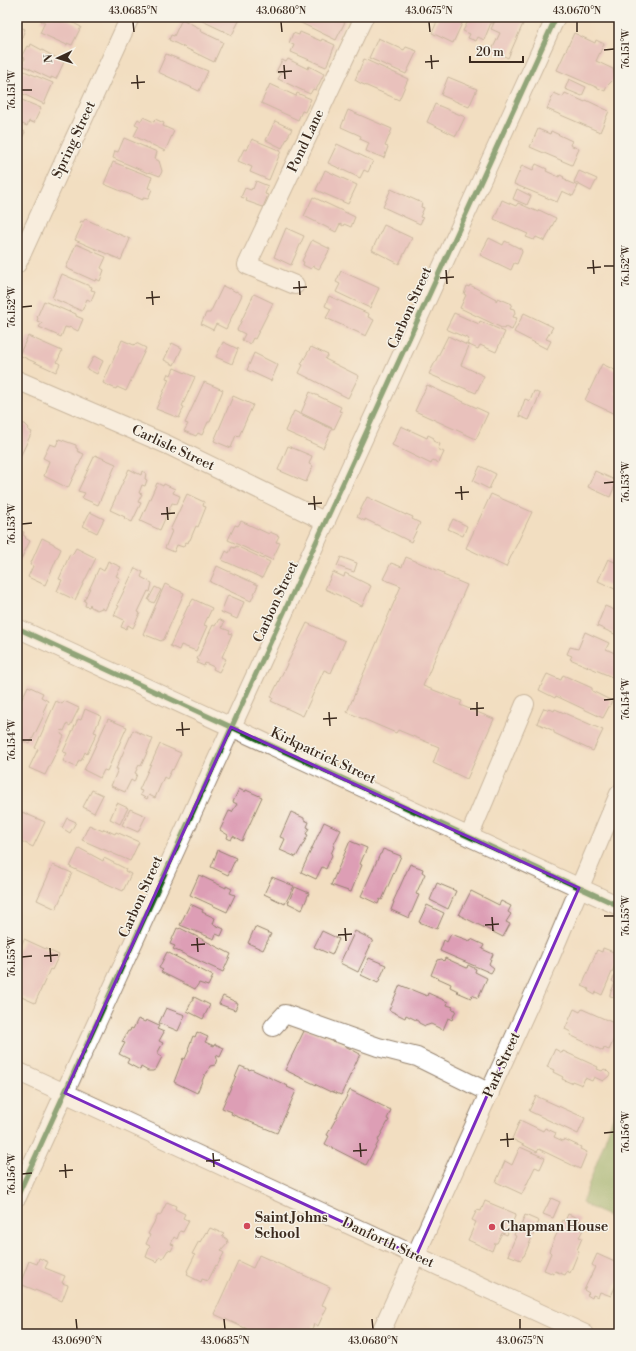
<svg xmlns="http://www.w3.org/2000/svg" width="636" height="1351" font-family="'Libre Bodoni',serif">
	<rect width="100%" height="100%" fill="#f7f3e8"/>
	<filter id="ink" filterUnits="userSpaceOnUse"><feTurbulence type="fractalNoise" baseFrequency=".025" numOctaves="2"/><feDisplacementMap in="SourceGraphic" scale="8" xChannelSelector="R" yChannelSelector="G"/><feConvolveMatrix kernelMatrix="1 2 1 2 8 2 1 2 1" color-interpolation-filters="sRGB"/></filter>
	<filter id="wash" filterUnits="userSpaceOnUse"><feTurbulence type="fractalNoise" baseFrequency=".012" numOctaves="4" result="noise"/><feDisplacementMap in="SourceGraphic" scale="16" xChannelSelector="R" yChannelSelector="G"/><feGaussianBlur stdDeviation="0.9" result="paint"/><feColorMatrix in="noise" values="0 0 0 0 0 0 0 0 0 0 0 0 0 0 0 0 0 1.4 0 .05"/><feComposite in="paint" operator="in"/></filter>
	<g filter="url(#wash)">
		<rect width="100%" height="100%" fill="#f2dec1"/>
		<path fill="#84ac62" stroke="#606b40" d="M619,1101V1222L582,1203Z"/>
		<g id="blocks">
			<path fill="#dd9eb5" d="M43,17H62L81,27L72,45L67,43V45L40,33L45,22L41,21Z
				M194,17H241L232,35Z
				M299,17H339L346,20L336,40L297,21Z
				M439,17H465L453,43L432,33Z
				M470,17H496L493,24L491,23L484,40L478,37L476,41L468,38L470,34L463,31Z
				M497,17H526L508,58L492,50L500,33L491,29Z
				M182,19L201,29L200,31L223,42L214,62L169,40L171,35L174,36Z
				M17,26L25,29L21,40L17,38Z
				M300,32L321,41L322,39L335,45L326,67L291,52L294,45L289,43L293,33L299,35Z
				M574,33L595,43L596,40L604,44L596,61L613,69L615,78L607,86L605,91L557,70Z
				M378,38L404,50L406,47L417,51L406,74L369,58Z
				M31,44L64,62L56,79L51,77V79L22,65L25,58L21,57L27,46L30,47Z
				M166,54L208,71L199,91L158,72Z
				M288,59L308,69L309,66L324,74L316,90L313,89L310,94L278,79L281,74L276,72L282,60L286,62Z
				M364,59L408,79L399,100L360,83L355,80Z
				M17,68L53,83L44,104L17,91Z
				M448,77L477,89L469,107L441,95Z
				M569,79L586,87L582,96L565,89Z
				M270,84L296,96L297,93L311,99L305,112L302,111L298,120L261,103Z
				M554,93L563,97L565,93L585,102L586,100L609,111L600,132L547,109Z
				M17,98L41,108L34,123L29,121L27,126L17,122Z
				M435,104L465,117L456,136L427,122Z
				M348,110L392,129L385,146L388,147L384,158L366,151L369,143L360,139L361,136L341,127Z
				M143,117L154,122L155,119L164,123L163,126L174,131L165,151L134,136L139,126L135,124L138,119L141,121Z
				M275,121L292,129L282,148L266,140Z
				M17,128L25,132L17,148Z
				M538,129L550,134L551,131L572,141L570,145L579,149L572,165L530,147Z
				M124,138L157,152L155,159L159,161L162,171L160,176L149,172L148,173L113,158L115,151L118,152Z
				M252,139L281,151L269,180L250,172L252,167L238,161L244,149L247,150Z
				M337,144L373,161L368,172L364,170L360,178L328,163Z
				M113,162L152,177L148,188L152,189L148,199L143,198V200L104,184Z
				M536,164L547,169L546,171L559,177L560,175L564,177L563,178L567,180L566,181L578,186L573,196L562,191L557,202L514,184L522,165L533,170Z
				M325,170L357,185L348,204L316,190Z
				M579,171L597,179L591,191L574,182Z
				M256,181L268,186L265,194L268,195L263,207L246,201L247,199L241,197L245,188L251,190L252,188L253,189Z
				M391,189L422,203L421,207L424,208L420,217L423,218L420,224L383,207Z
				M517,189L531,196L527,205L513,199Z
				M313,197L355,217L351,227L344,224L343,226L340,224L336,232L304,216Z
				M502,200L516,206L518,203L538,212L539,210L556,218L545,241L536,237L534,240L526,237L528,234L494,219Z
				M85,219L130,239L121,260L75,240L82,225L80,223L81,221L83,222Z
				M384,225L412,238L399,264L372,250Z
				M286,228L304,236L291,265L274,257Z
				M489,238L503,245L505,241L521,249L522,252L517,264L514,263L511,270L480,255Z
				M312,240L330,249L319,269L313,266L311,269L303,265L304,262L302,261Z
				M76,244L106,257L101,268L104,270L100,281L96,279L95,281L66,268Z
				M341,271L379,288L370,308L336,292L340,284L336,282Z
				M62,274L92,287L91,290L95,291L91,301L87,299L82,311L52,298Z
				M470,285L496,299V301L498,298L512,304L510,308L514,309L515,313L513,317L517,318L512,330L505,327L504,329L460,308L466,295L464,294L467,286L469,287Z
				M223,286L229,289V288L236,292V291L242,295L226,329L216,324L213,330L201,324L206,313H210Z
				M254,294L273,303L255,339L253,338L250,344L242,340L245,334L237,330Z
				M329,296L369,314L368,317L374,320L366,336L326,318L331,309L325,306Z
				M44,301L69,312V311L76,314V316L83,319L78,331L70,327L69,328L65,327L61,337L39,327L42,323L37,321L38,318L37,317Z
				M454,313L479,324L480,321L505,332L496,352L480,345L478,349L467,344L469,339L446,329Z
				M524,313L553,327L546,339L551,341L547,349L514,332Z
				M28,336L62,351L57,362L60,364L56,372L19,355Z
				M448,336L469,346L461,365L484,376L476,393L459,386V387L429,374Z
				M122,340L134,345L136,343L146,348L126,391L117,387L116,389L103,383Z
				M223,342L238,349L232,364L216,357Z
				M172,343L182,348L174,365L164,360Z
				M311,347L328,355L325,359L359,376L348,398L299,373L303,365L301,364Z
				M254,353L278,365L271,381L247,370Z
				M94,356L103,361L97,374L87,369Z
				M602,364L619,372V385L615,393L619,394V416L585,400Z
				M174,368L195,377L182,406L184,407L179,418L156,409L169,379L166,378L168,373L171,375Z
				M204,382L223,390L210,422H208L202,435L198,433L196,436L184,431L188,424L185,423Z
				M427,385L488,413L476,439L415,411Z
				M534,391L540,394L529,420L519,416L525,399L530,401Z
				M310,392L341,407L339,411L342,412L334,429L301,413Z
				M233,396L253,405L239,436L236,435L231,448L214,441Z
				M294,411L332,429L323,448L285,431Z
				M17,419L19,420L18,423L25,424L29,428L28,430L32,432L17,463Z
				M401,426L427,438L428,435L434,438L433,441L440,444L438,449L444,452L439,463L433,460L431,464L392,445Z
				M59,439L76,445V448L78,449L77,451L84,454L68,488L44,476L49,461L43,458L50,444L56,446Z
				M288,446L312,456L309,464L313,466L306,482L278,470Z
				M95,455L116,464L98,505L82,498L85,493L78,491Z
				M480,466L496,474L489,489L473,481Z
				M129,469L141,475L142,471L146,473L145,479L147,480L145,486L142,485L139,493L142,494L138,502L141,503L132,522L124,518L125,517L110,510Z
				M595,471L617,481L610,497L588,487Z
				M157,483L163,486L164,484L175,489L173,493L180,496L177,504L172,503L160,530L140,521Z
				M187,494L204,502L203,506L206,507L198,527L196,526L190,540H189L188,543L186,542L183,547L177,545L174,552L165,548L172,531L170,530Z
				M491,494L532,512L506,567L466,548Z
				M367,497L406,515V514L413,517L412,519L420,523L411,542L365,519V521L357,517Z
				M90,512L104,519L97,533L83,526Z
				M453,519L467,526L463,536L448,529Z
				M241,521L269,534L270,532L279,536L276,542L280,543L272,560L228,540L235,525L238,526Z
				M20,531L24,532L23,535L26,537L25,538L30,541L20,561L17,559V532L19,533Z
				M42,538L54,544V545L61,549L45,585L28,577L33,566L30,565Z
				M236,546L270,562L262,578L222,560L226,551L229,553L232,547L235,548Z
				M76,548L96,558L75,600L57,591L62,580L59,579L70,554L72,555Z
				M341,557L357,563L354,572L337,566Z
				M406,557L444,573L443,575L467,585L423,686L462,701L460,705L494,719L467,779L433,763L439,747L398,730L396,733L347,712L401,586L383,579L391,563L402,567Z
				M608,559L619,564V591L598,581Z
				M108,561L121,567L116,576L120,578L105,610L102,608L97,610L91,607L90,604L89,607L85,606L86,602L84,601L99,568L104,571Z
				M217,566L258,585L251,601L210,582Z
				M135,568L143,572L141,577L152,583L150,592L148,591L138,612L140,613L133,628L128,625L126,629L121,627L124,620L114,615L119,606L117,605Z
				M333,572L344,577L345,573L371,586L362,606L325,589Z
				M165,584L184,593L164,639L161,641L143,634Z
				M155,587L161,590L154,603L148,600Z
				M228,595L244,602L237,619L221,612Z
				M193,599L212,608L204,625L207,626L196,651L181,645L179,650L170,646L188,606H189Z
				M605,606L619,612V636L597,626Z
				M219,619L224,622L222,628L230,631L229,633L232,634L222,657L226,659L219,672L213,669L214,667L205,663L204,666L197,663L199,660L197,659L213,625L215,626Z
				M307,623L345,641L331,673L324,670L303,716L271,701L273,698L271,697Z
				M585,632L609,643L606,649L619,655V680L570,659L572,656L567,654L570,647L578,649Z
				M547,674L561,680L563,675L592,688V691L612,701L603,718L556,696L555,698L539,690Z
				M28,686L43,693L41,697L48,701L43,712L45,713L30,744L17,738V713L20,706L19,705Z
				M56,701L62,704L64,701L79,708L70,726L67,724L64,731L62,730L61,734L64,736L45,775L29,768L38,749L35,748Z
				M544,708L550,710V709L554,711L555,709L603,730L593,751L554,733V731L537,723Z
				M85,709L101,716L94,732L97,733L87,754L85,752L81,761L79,760L76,767L63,761L67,753L63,752L78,719L81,720Z
				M108,719L127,727L107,771L104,770L100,778L84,770Z
				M133,730L153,739L141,766L139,765L135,773L137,774L134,782L131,780L125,792L111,786L118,769H116Z
				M160,744L181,753L173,770L172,769L167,779L164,777L155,798L149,795L147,799L140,795L142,791L139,790Z
				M239,789L245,792L246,790L262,797L242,841L233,836L231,840L227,838L228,835L220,830L229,811L232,812L237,804L233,802Z
				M92,790L103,795L94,813L83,807Z
				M117,803L128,808L120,824L110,819Z
				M130,809L146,816L138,832L122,825Z
				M17,810L45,822L33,847L17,839Z
				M291,812L304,818V820L309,822L307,827L309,828L306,834L308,835L296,857L280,850L285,839L280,837Z
				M67,818L76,822L70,833L62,828Z
				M324,822L341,830L333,846L334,847L331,854L332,855L326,869L322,867L316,879L301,872Z
				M89,825L103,831L104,829L115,834L116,832L139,842L130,861L82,840Z
				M350,841L367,848L360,864L362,865L351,892L331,885Z
				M79,848L103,861L104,858L126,869L125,871L131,874L123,891L70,867Z
				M383,849L401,856L382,900L380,899L378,904L361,896L380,854H381Z
				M218,850L236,858L228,875L211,867Z
				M410,864L423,869L422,872L425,874L416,894L419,895L409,918L391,910L394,902H393Z
				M53,865L72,873L56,909L37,900Z
				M199,875L226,888V886L232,889L230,893L235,895L227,912L190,895Z
				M272,877L294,886L285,904L264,894Z
				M437,883L456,891L448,909L430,900Z
				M295,887L309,893L302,910L288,903Z
				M471,891L499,905L501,901L511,906L508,912L511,914L506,922L510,924L503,937L459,915Z
				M190,904L203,910L202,912L215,918L213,924L224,929L221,936L216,934L214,939L180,925Z
				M427,905L444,913L437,929L419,922Z
				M255,927L271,934L263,950L248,943Z
				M177,928L179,929L180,928L231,954L223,972L173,949L175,946L170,944Z
				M322,931L339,939L332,955L314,947Z
				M355,931L373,940L358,972L340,963Z
				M451,934L470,941L471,939L484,945L482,949L493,954L489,964L494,968L491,973L440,951L444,940L447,942Z
				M24,939L59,955L52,970L50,969L35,1003L17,995V954Z
				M603,948L619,954V956L602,995L596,992L595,995L588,991L589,989L582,986L597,950L602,952Z
				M167,952L213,976L208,986L199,983L195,989L161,972L163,970L159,968Z
				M369,958L386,965L378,983L361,975Z
				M445,958L467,968L468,965L476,969L475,972L487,978L478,998L472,995L471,998L457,992L458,991L450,987L451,984L431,975L437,960L442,959L444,961Z
				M618,969H619V998L610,996V994L615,983L612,981Z
				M400,985L427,996L428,993L448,1002L447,1005L453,1007L452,1009L456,1010L452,1020L448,1018L443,1030L431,1024L425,1026L419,1023L418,1021L406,1015L405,1018L389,1010Z
				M223,996L238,1003L235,1010L219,1004Z
				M194,997L210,1005L203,1019L187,1011Z
				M166,1008L185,1015L178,1031L159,1023Z
				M574,1009L580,1012L582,1009L616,1024L615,1026L619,1028L609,1050L604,1048L603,1051L570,1035L571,1032L565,1029Z
				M138,1019L145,1022L146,1020L159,1026L157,1029L164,1032L159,1041L163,1043L158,1052V1055L162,1057L156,1069L153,1071H148L141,1067L140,1070L127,1063L129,1059L119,1054L125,1043L122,1042L128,1031H130L131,1028L133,1029Z
				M305,1029L330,1039V1040L335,1042L336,1041L360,1054L341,1095L331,1091V1092L285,1070Z
				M197,1032L208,1037L205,1042L214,1046L215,1044L224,1048L220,1057L216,1055L217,1059L215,1065L210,1066L207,1073L205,1074L197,1093L174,1082L183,1058L185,1059L189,1050L188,1049L193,1036L195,1037Z
				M555,1049L562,1053L563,1051L598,1067L597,1069L602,1071L604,1069L606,1070L610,1074L609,1076L603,1081L594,1077L592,1081L585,1078L582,1085L572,1081L571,1083L562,1079L563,1077L553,1072L554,1070L547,1067Z
				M240,1066L250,1070L251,1069L288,1086L287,1087L296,1091L277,1133L231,1114L232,1112L222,1108Z
				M350,1090L391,1110L387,1119L389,1120L378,1140L379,1141L366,1165L325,1144L329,1136L327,1135L338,1115H337Z
				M536,1096L585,1118L578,1134L529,1111Z
				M520,1120L543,1131L545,1128L556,1133L554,1137L563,1141L564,1139L581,1147L580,1149L587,1152L580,1169L539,1149L537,1152L512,1139Z
				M520,1147L545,1158L540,1169L535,1167L522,1194L496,1182L505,1161L512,1165Z
				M551,1198L560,1202L553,1218L543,1214Z
				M485,1201L516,1214L507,1235L502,1233L497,1243H495L492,1251L468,1240L476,1222L472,1220L477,1210L481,1211Z
				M167,1202L176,1206L175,1209L185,1214L183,1218L189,1221L183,1232L180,1231L177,1239L174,1237L171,1244L174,1245L171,1251L168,1250L163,1258L160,1257L157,1262L146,1257L150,1246L146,1244L150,1235L148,1234L158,1215L160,1216Z
				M568,1214L580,1219L576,1227L583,1230L579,1237L582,1238L577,1250L579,1251L570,1273L567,1271L565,1275L555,1271L554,1274L544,1270L551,1253L549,1251L563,1220L565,1221Z
				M525,1215L539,1221L524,1256H523L521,1260L508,1255L516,1236L514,1235L516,1230L519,1231Z
				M210,1228L224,1234L222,1236L227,1239L228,1243L221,1251L224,1253L217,1266L216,1265L208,1281L202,1279L201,1282L187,1275L188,1272L187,1271L195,1255L192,1254L199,1241L200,1242L206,1232L207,1233Z
				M597,1254L619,1264V1279L611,1296L600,1292L598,1297L593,1295L592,1298L587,1295L589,1293L584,1290L595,1267L592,1265Z
				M259,1255L330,1287L322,1305L327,1307L318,1326L314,1324L310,1334H244L247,1329L214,1314L238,1261L253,1268Z
				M39,1258L48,1262L45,1268L65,1276L62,1283L68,1285L62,1301L20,1284L29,1261L37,1264Z
				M435,1329L446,1334H433Z"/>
		</g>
	</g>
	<g filter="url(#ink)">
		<use href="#blocks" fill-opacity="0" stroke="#968470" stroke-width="1"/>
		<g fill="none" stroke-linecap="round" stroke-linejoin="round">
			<defs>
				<path id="minor" d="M17,264L130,17
					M295,285L247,265L364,17
					M17,380L168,445L326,522
					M17,628L619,906
					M469,837L525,704
					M273,1027L285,1014L378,1047L417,1057L490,1093
					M17,1071L585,1334
					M17,1197L556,17
					M380,1334L547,965L619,794"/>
			</defs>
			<use href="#minor" stroke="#968470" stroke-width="20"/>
			<use href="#minor" stroke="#fff" stroke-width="18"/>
			<defs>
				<path id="cycleway" d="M17,628L619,906
					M17,1197L556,17"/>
			</defs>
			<use href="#cycleway" stroke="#f7f3e8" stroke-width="8"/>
			<use href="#cycleway" stroke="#1b5e20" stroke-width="5"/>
		</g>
	</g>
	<path d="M0 0H636V1351H0ZM231,727L579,888L416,1256L65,1093Z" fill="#f2dec1" fill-opacity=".55" fill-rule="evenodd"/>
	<path fill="none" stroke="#7b2cbf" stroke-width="3" stroke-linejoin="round" d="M231,727L579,888L416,1256L65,1093Z"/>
	<path fill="none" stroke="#3b2a1e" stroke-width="1.5" d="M133,22L134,32M281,22L282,32M429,22L430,32M577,22V32M604,50L614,49M431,55L432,69M425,62L439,61M284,65L285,79M278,72L292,71M137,75L138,89M131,83L145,82M22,90H32M593,260L594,274M604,266H614M587,268L601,267M446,270L447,284M440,278L454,277M299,281L300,295M293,288L307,287M152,291L153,305M146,298L160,297M22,307L32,306M604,483L614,482M461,486L462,500M455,493L469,492M314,496L315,510M308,504L322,503M167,507L168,520M161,514L175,513M22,524L32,523M604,700L614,699M477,702V716M470,709L484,708M329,712L330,726M323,719L337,718M182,722L183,736M176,730L190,729M22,740H32M604,916H614M492,917L493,931M485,925L499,924M345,928L346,941M338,935L352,934M197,938L198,952M191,945L205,944M50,948L51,962M44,956L58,955M22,957L32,956M507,1133L508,1147M604,1133L614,1132M500,1140L514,1139M360,1143L361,1157M353,1151L367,1150M213,1153L214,1167M206,1161L220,1160M65,1164L66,1178M59,1171L73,1170M22,1174L32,1173M76,1319L77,1329M224,1319L225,1329M372,1319L373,1329M520,1319V1329"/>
	<g fill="#d1495b" stroke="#f7f3e8" stroke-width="1.5">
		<circle cx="247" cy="1226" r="4"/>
		<circle cx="492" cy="1227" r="4"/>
	</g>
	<g text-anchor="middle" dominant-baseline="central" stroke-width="3" stroke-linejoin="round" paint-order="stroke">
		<g font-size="14" fill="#3b2a1e" stroke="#f7f3e8">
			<text transform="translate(74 140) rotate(-65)">Spring Street</text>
			<text transform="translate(306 141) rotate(-65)">Pond Lane</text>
			<text transform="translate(410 308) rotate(-66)">Carbon Street</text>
			<text transform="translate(173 448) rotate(25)">Carlisle Street</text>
			<text transform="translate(276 602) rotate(-65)">Carbon Street</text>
			<text transform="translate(323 756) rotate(25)">Kirkpatrick Street</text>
			<text transform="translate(141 897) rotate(-66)">Carbon Street</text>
			<text transform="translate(502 1065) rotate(-66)">Park Street</text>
			<text transform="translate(388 1243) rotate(25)">Danforth Street</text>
		</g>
		<g font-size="14" font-weight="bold" fill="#3b2a1e" stroke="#f7f3e8" text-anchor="start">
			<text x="255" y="1218">Saint Johns<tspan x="255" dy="16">School</tspan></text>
			<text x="500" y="1227">Chapman House</text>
		</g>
	</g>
	<rect width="636" height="1351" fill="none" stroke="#f7f3e8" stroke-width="44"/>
	<g transform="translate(58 58) rotate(266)" stroke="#f7f3e8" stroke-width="3" paint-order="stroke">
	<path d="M0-3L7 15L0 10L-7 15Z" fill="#3b2a1e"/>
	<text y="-6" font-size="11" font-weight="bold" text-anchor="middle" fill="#3b2a1e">N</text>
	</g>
	<path d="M470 56v6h53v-6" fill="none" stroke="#3b2a1e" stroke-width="2"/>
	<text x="476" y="56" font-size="12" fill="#3b2a1e" stroke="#f7f3e8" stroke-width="3" paint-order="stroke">20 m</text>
	<rect x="22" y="22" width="592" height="1307" fill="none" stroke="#3b2a1e" stroke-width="1.5"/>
	<g font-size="10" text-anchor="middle" fill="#3b2a1e">
		<text x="133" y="14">43.0685°N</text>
		<text x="281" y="14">43.0680°N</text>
		<text x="429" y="14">43.0675°N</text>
		<text x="577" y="14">43.0670°N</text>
		<text transform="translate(625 49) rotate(-90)" y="4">76.151°W</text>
		<text transform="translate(11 90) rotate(-90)" y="4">76.151°W</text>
		<text transform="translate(625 266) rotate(-90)" y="4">76.152°W</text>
		<text transform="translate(11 307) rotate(-90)" y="4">76.152°W</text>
		<text transform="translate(625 482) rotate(-90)" y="4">76.153°W</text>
		<text transform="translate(11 524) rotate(-90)" y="4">76.153°W</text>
		<text transform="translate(625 699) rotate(-90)" y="4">76.154°W</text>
		<text transform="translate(11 740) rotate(-90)" y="4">76.154°W</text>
		<text transform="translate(625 916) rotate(-90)" y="4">76.155°W</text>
		<text transform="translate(11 957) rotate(-90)" y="4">76.155°W</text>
		<text transform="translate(625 1132) rotate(-90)" y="4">76.156°W</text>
		<text transform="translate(11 1174) rotate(-90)" y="4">76.156°W</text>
		<text x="77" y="1344">43.0690°N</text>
		<text x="225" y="1344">43.0685°N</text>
		<text x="373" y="1344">43.0680°N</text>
		<text x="520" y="1344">43.0675°N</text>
	</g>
</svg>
